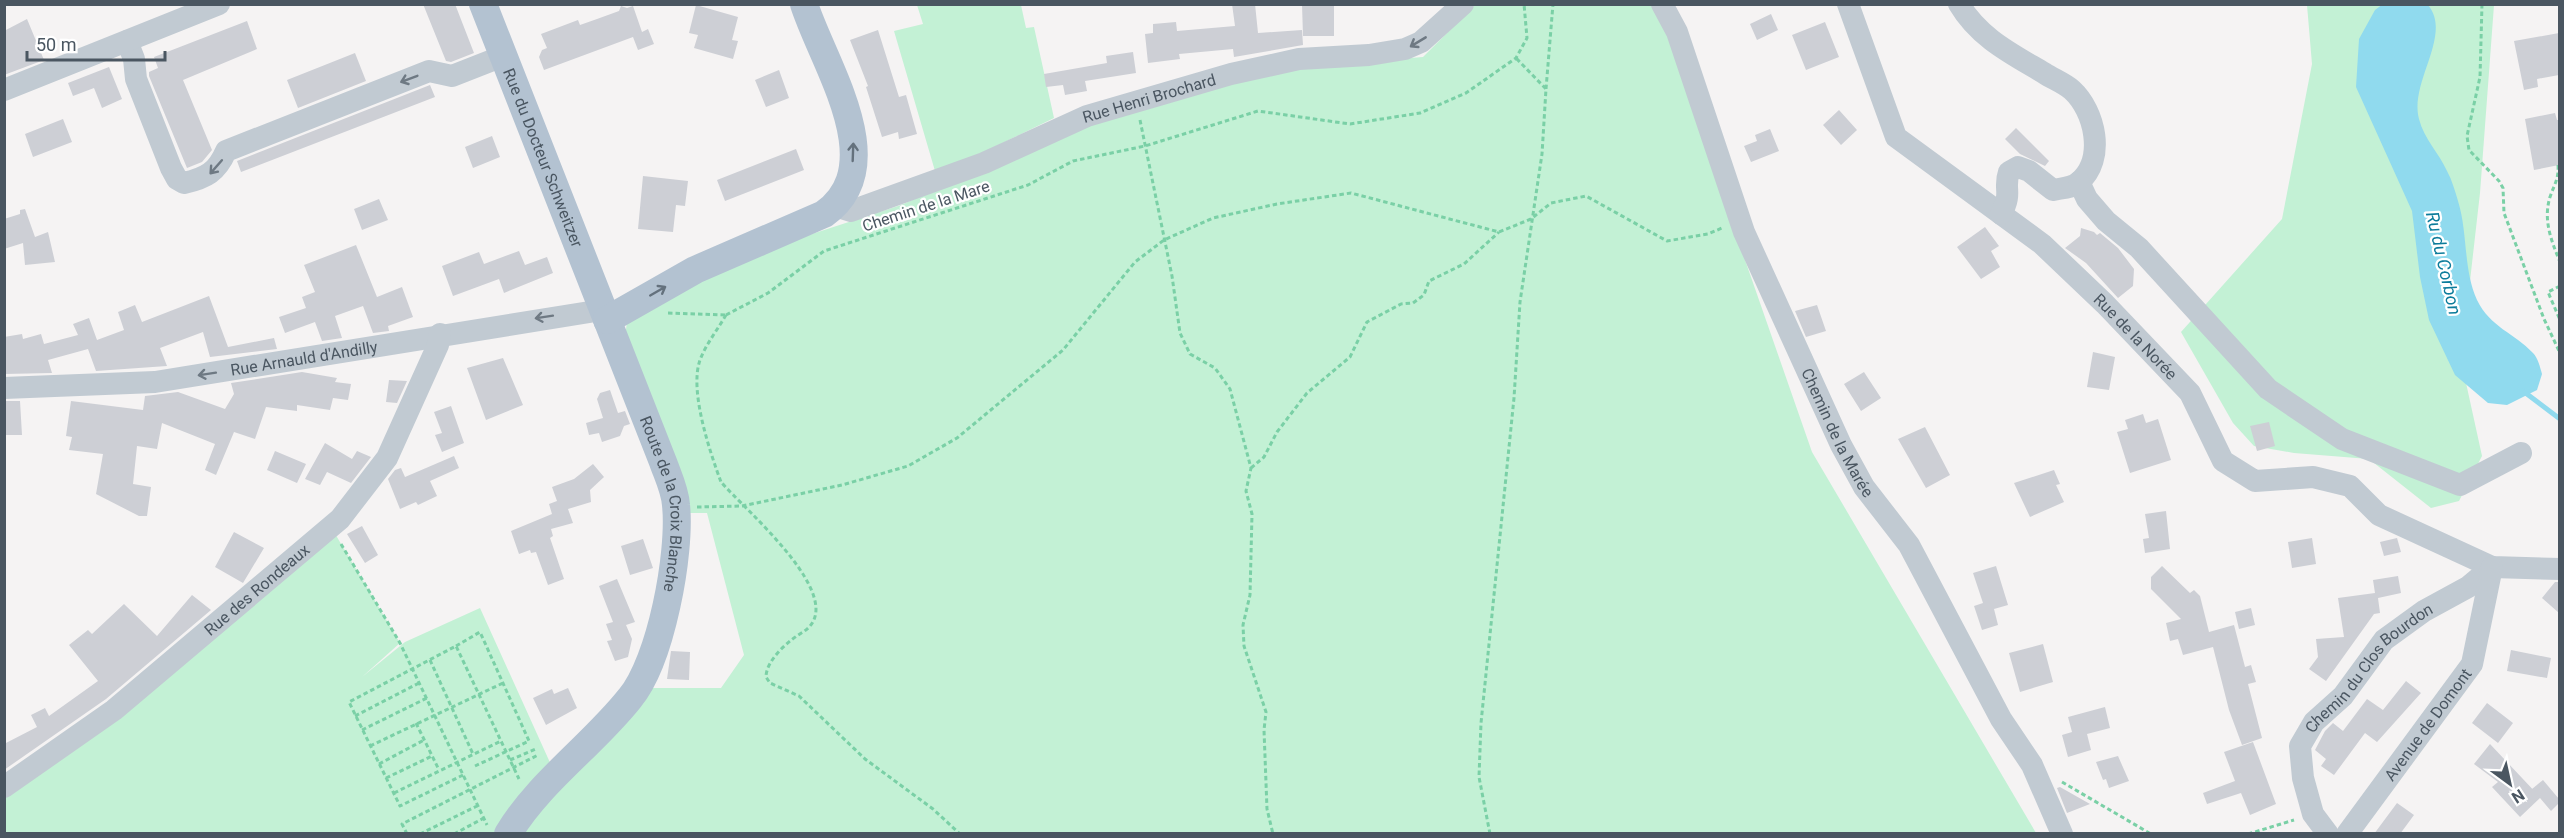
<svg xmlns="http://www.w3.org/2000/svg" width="2564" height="838" font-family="Roboto,sans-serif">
	<rect width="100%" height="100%" fill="#f5f3f3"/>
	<path fill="#c3f1d5" d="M1476,4L1652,5L1670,33L1729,214L1812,452L2036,833L511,834L639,688H721L744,655L707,513H679L625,338L627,321L708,268L901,205L1090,120L1297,67L1423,57Z
		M917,5H1021L1026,28L1034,27L1054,118L976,156L935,171L894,31L923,24Z
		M2307,5H2494L2480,193L2461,360L2482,456L2459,501L2431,508L2369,459L2294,453L2254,446L2233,423L2181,332L2282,219L2312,64Z
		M331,527L400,643L362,677L405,642L480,608L552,767L510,808L494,834L5,833L4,787Z"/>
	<path fill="#90daee" d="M2383,4L2428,5C2453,35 2409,82 2419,119C2424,139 2439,153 2447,171C2452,180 2455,191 2458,201C2468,233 2463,269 2477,300C2490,327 2514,333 2533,353C2538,358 2540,367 2542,374L2537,390L2507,405L2488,403L2455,375L2429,320L2420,277L2412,211L2356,87L2359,39L2375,10Z"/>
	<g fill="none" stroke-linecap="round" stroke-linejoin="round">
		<path stroke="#90daee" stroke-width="5" d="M2523,391L2560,419"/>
	</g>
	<path fill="#cdcfd5" d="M423,4H455L474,53L451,62L446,61Z
		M1232,4H1255L1258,33L1302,30L1303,45L1234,57L1233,49L1179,54L1180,59L1148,63L1145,34L1153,33V24L1176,22L1177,31L1235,26Z
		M1302,4H1334V36H1303Z
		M696,5L738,17L732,40L738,41L733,59L694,48L698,35L689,33Z
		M621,6L627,8L633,6L642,32L648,29L654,44L638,50L633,37L544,70L539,57L542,50L547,48L541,34L578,20L580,25L597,19L619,11Z
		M1771,14L1778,30L1757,40L1750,24Z
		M27,19L44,60L4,75V31Z
		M247,21L257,49L183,80L212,150L202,162L187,168L149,76V72L158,68L154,57Z
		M1825,22L1839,57L1806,70L1792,35Z
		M878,30L899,97L906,95L917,134L899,139L898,132L882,137L866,87L868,86L850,40Z
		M2559,33V75L2537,79L2538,87L2524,90L2514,41Z
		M1133,52L1136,73L1085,81L1087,91L1065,95L1063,85L1046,87L1044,74L1107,63L1106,56Z
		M355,53L366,81L298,108L287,80Z
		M109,67L122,99L102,108L94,88L73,96L68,83Z
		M779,70L789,98L766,107L755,80Z
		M430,85L435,97L241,172L237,161Z
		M1839,110L1857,130L1841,145L1823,125Z
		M2555,113L2557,120H2559V165L2534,170L2525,119Z
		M63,119L72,142L33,157L25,134Z
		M2016,128L2049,161L2045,166L2020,154L2005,139Z
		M1770,129L1779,151L1751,162L1744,146L1757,141L1755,135Z
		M492,136L500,157L473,168L465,147Z
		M796,149L804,170L725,201L717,180Z
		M643,176L688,181L685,206L676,205L673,232L638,229Z
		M379,199L388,220L362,230L354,209Z
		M25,209L35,237L48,232L55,262L25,265L23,243L4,249V219L20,214V210Z
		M1985,227L1999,246L1991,251L2000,267L1981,279L1957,247Z
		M2081,228L2094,232L2097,235L2100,233L2118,248L2134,269L2133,286L2118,298L2086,263L2065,248L2080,236Z
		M356,245L377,297L402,287L413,317L388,326L389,331L373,333L363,306L335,316L342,338L322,341L315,322L285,333L279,317L306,308L302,297L315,292L304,265Z
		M519,251L525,265L547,257L553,273L504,293L499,279L453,296L442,266L479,252L484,264Z
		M209,296L228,347L274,338L277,349L210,357L203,332L160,348L167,366L96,371L88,349L48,360L52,373L4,374V337L22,334L23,339L41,334L44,344L78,335L73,324L89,318L97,340L124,330L118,312L135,305L142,322Z
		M1817,305L1826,331L1806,337L1795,311Z
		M2093,352L2115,357L2109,390L2087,387Z
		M503,358L523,405L486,420L467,368Z
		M302,372L337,378L335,382L351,384L348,400L333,398L330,410L297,405V411L266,407L255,439L234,432L216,475L205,470L215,444L162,423L157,449L137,446L133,484L151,487L147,516H139L96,494L103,454L69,450L72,437L66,436L71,401L143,410L145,396L178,392L225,409L234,394L231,383Z
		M1864,372L1881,398L1861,411L1844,384Z
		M389,380L407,381L397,403L386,402Z
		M610,390L618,413L625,411L630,424L624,426L620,436L602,442L599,433L589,435L586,423L603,418L597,399L600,393Z
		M4,401H20L22,435H4Z
		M451,406L464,443L442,452L435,435L442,433L434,412Z
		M2143,414L2146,423L2158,419L2171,460L2130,473L2117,432L2128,429L2125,420Z
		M2269,422L2275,446L2257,451L2250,426Z
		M1925,427L1950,475L1926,488L1898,439Z
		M325,443L352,459L357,451L371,457L351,483L327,472L320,485L305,479Z
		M275,451L306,464L297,483L267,470Z
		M454,456L459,468L430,481L437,496L418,505L416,502L400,509L388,479L395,470L401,468L405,477Z
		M593,464L604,477L590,490L591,502L568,509L573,523L551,529L553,536L550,538L564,579L548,585L536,552L531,553L530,550L519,554L511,531L552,514L549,504L557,501L552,487L574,479Z
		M2054,470L2060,484L2056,485L2064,502L2030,517L2014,483Z
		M2166,511L2170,549L2145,553L2143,539L2149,538L2145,514Z
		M362,526L378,555L365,563L347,534Z
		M234,532L264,548L243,583L215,567Z
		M2312,538L2316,564L2292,568L2288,542Z
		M2397,538L2401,552L2384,556L2380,542Z
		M643,539L653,568L630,575L621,546Z
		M1996,566L2008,605L1994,609L1998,625L1982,630L1974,606L1983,603L1973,573Z
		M2162,566L2190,593L2194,590L2200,596L2209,632L2234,625L2245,667L2251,665L2256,682L2248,684L2262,738L2242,745L2229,710L2213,647L2183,655L2178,639L2170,641L2166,623L2181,619L2151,589V577Z
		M2398,576L2401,593L2378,598L2380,613L2374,614L2326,681L2309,669L2318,657L2316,639L2344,637L2338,598L2375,593L2373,580Z
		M617,579L635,622L626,625L632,639L628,657L615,661L607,641L612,640L606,624L613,622L599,586Z
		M2555,582H2559V613L2542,598Z
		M192,595L211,610L106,699L4,770V744L37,727L31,715L45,708L49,716L98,681L69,645L88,630L92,634L124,604L157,636Z
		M2251,608L2255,625L2239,629L2235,612Z
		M2043,644L2053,682L2020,692L2009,653Z
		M2511,650L2551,658L2547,678L2507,671Z
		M671,651L690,652L689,680L667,679Z
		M2406,681L2421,693L2377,742L2365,733L2334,775L2321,766L2326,759L2315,750L2325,731L2333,723L2343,731L2367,699L2383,710Z
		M568,688L577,708L546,725L533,698L552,689L554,694Z
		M2487,703L2513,723L2498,743L2472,723Z
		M2105,707L2110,728L2087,734L2091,750L2068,757L2062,735L2072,732L2068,717Z
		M2253,742L2276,804L2250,815L2241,793L2207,804L2203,793L2235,781L2224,752Z
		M2490,744L2539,796L2532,789L2543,780L2559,799V803L2551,811L2540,798L2520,817L2492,787L2498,782L2474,764Z
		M2118,756L2129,781L2109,788L2106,779L2103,780L2096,762Z
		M2060,787L2090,804L2067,813L2057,788Z
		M2397,803L2414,815L2400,834H2374Z"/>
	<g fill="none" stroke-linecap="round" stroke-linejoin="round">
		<path stroke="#7ad0a6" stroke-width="3" stroke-dasharray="4.5 3" stroke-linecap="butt" d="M2482,4L2480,77L2467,136L2469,150L2499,181L2503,188L2504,213L2544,319L2560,353
			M1546,89L1553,4
			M1140,120L1172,276L1180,333L1190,354L1215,368L1230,389L1251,468L1246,491L1252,514L1250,595L1243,625L1244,646L1266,712L1264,730L1267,809L1273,834
			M2558,165C2559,179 2554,185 2550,197C2543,220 2551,240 2560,262
			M2560,286L2548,292L2560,320
			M668,313L726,315
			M726,315L768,293L824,251L1028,185L1073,161L1145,146L1258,111L1350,124L1420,113L1466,93L1516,58L1527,38L1524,4
			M726,315C718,329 706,344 700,360C689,391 710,452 721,482C744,509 853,600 803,632C789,640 766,660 766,677L770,683L799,696L865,759L933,809L960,834
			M1251,468L1264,457L1277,432L1307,393L1350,357L1367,322L1401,304L1413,303L1424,295L1429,281L1464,264L1499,232
			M697,507L742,506L842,485L908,466L957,438L1063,350L1135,262L1164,240L1213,218L1277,204L1351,193L1499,232L1531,219L1551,203L1586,196L1667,241L1708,234L1722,228
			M341,544L400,643L487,825
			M456,646L480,632L529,741L475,766
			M430,660L473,754
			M355,716L419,683
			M416,723L439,770
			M362,730L427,698
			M370,746L503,683
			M510,760L536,749
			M379,764L424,740
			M463,775L400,806L349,702L456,646L519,779
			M386,778L432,756
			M2062,782L2151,834
			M394,793L501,741
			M407,834L402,824L538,755
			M420,834L477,806
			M454,834L484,818
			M1490,834L1479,777L1481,723L1514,398L1520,302L1542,154L1546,89L1516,58
			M2248,834L2294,820"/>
		<g stroke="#c1cad2" stroke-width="22">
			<path id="s1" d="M1662,4L1677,32L1744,232L1841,445L1864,487L1909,545L2001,719L2032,765L2062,834"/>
			<path id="s2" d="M1848,4L1896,137L2042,244L2105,304L2190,393L2223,461L2255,481L2313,477L2350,486L2379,515L2492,567L2560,569"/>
			<path d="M1959,4C1979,38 2012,54 2044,73C2053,79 2064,83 2072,90C2095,111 2106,159 2079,182C2072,188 2062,188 2053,190L2029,171L2018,167L2009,172C2003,189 2013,192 2001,214"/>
			<path d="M127,41L134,59L136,79L171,168L177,179L184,183C206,178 217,172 226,151L429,71L452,76L503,56"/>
			<path d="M4,90L219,4"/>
			<path d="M2079,182L2087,199L2106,221L2139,248L2268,389L2342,439L2460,485L2521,453"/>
			<path id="s3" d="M835,206L851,211L984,163L1087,116L1231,74L1299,59L1369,55L1405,49L1421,42L1463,4"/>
			<path id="s4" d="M4,388L155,382L602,310"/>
			<path id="s5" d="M4,787L114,710L340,519L387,458L438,345L440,334"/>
			<path id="s6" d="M2328,834L2313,814L2303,778L2300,746L2314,722L2343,696L2384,640L2424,611L2468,587L2492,567"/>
			<path id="s7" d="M2347,834L2472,664L2492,567"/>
		</g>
		<g stroke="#b3c2d1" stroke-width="28">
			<path id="s8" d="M483,4L663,462C668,476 675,490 676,505C681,553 661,661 630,698C592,746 540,781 508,834"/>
			<path d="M607,320L695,270L824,214C893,165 823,64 804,4"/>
		</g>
	</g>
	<defs><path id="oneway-shaft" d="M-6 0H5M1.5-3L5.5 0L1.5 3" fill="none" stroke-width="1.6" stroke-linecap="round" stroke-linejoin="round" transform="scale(1.5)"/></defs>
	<g stroke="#6e7983">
		<use href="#oneway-shaft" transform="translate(1418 42) rotate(149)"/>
		<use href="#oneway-shaft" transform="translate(409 79) rotate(159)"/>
		<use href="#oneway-shaft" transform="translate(216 167) rotate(131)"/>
		<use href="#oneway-shaft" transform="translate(544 317) rotate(171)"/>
		<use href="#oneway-shaft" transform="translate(207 374) rotate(171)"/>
	</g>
	<g stroke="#64717d">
		<use href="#oneway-shaft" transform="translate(853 152) rotate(-88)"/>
		<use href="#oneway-shaft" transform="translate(658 291) rotate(-30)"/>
	</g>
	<g text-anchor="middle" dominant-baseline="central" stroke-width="4.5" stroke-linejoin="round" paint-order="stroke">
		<g font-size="16" fill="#4a5661" stroke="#fff">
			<text stroke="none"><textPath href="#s3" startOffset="336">Rue Henri Brochard</textPath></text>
			<text stroke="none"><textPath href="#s8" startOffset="165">Rue du Docteur Schweitzer</textPath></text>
			<text transform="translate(926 206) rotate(-18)">Chemin de la Mare</text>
			<text stroke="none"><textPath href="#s2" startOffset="454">Rue de la Norée</textPath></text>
			<text stroke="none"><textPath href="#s4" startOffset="302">Rue Arnauld d'Andilly</textPath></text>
			<text stroke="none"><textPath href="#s1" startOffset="464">Chemin de la Marée</textPath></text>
			<text stroke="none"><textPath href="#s8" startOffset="534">Route de la Croix Blanche</textPath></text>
			<text stroke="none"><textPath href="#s5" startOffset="321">Rue des Rondeaux</textPath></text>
			<text stroke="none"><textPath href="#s6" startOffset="200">Chemin du Clos Bourdon</textPath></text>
			<text stroke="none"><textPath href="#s7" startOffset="136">Avenue de Domont</textPath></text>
		</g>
		<g font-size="18" font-style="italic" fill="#0c7c9b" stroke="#fff">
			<text transform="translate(2444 263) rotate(77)">Ru du Corbon</text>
		</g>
	</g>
	<rect width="2564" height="838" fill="none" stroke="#4a5661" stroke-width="12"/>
	<g transform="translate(2510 784) rotate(147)" stroke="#ffffff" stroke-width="4.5" paint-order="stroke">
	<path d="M0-4.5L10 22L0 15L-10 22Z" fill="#4a5661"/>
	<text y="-9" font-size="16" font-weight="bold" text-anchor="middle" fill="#4a5661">N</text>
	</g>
	<path d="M27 51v9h138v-9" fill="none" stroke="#4a5661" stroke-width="3"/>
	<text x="36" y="51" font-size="18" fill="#4a5661" stroke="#ffffff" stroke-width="4.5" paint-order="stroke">50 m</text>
</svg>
